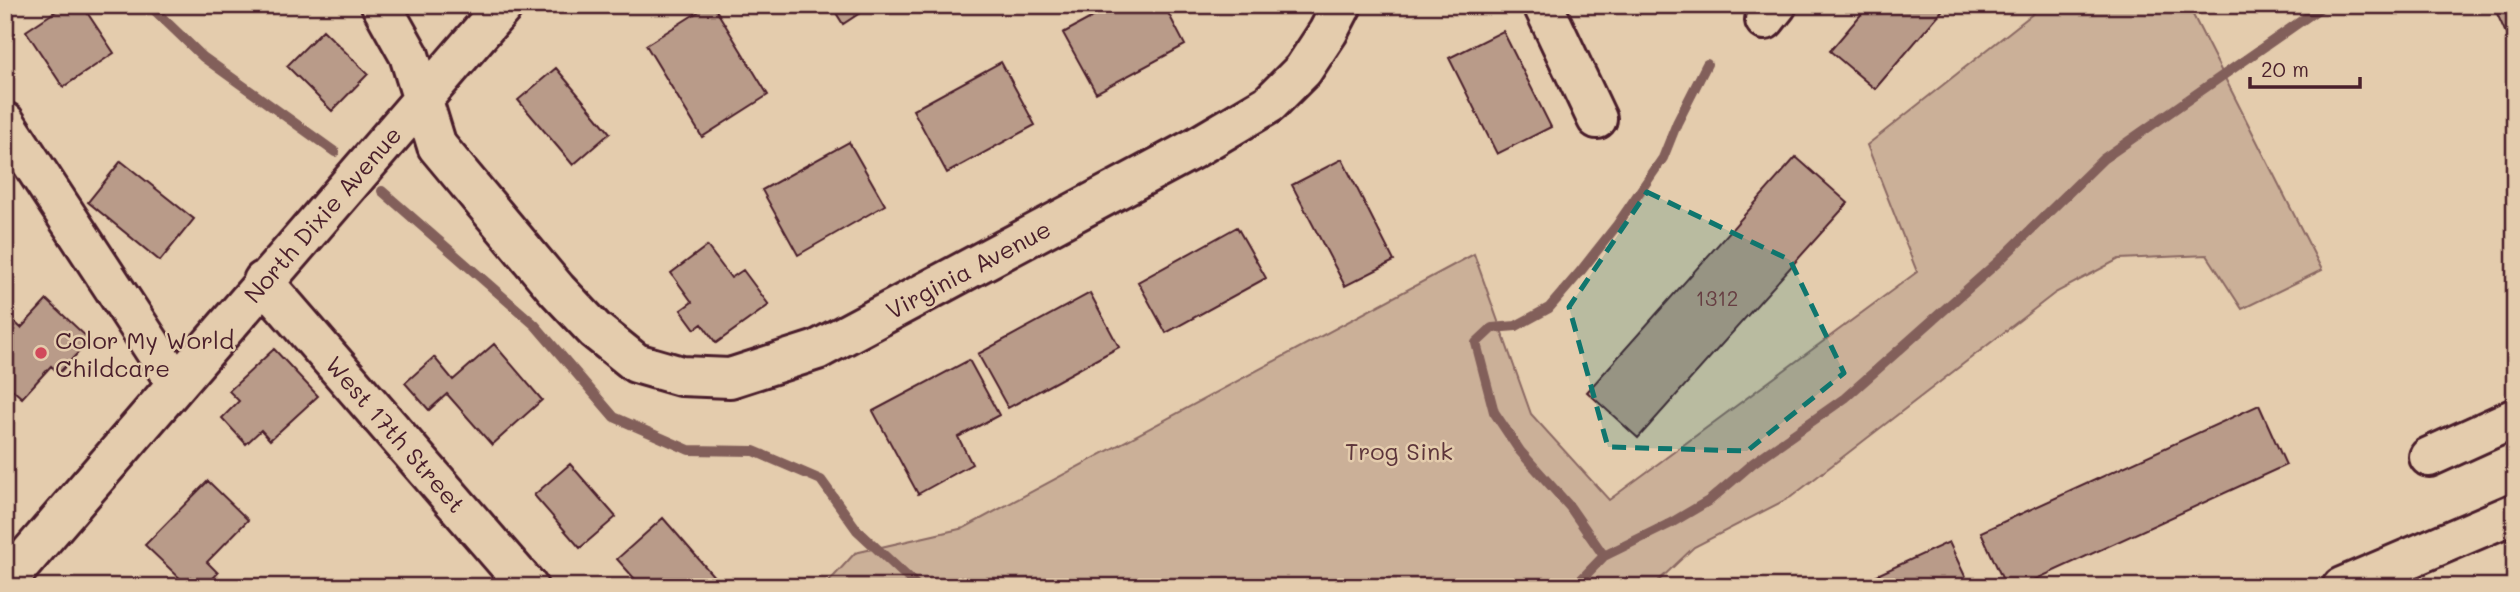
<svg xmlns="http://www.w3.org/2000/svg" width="2520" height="592" font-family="Mali,sans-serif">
	<rect width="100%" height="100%" fill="#e4ccad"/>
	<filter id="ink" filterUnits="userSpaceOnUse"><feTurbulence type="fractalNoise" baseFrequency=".0143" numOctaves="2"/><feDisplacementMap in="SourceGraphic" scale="14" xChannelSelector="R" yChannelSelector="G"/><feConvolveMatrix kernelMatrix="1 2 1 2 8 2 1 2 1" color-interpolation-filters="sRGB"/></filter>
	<g filter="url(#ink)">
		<path fill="#cbb098" stroke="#8a6862" stroke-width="2" d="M2044,5H2188L2322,270L2242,309L2207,255L2119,259L2055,293L1791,497L1694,547L1652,587H824L855,553L964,528L1474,254L1531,414L1609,500L1917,272L1867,145Z"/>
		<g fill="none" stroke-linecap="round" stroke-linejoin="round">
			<path stroke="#825e5a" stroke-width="10" d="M149,5L203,57L335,152
				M382,191L535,325L614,417L689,450L754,451L821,480L857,530L918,587
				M1604,556L1671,523L1710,500L1753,463L1845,398L1998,262L2103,159L2324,5
				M1574,587L1604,556L1570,507L1520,451L1494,412L1476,343L1492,328L1516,326L1549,308L1580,272L1617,225L1663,158L1677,123L1707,64"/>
		</g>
		<path fill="#b99b89" stroke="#4a1f2b" stroke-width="2" d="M65,5H82L114,53L63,87L26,31Z
			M709,5H713L768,95L702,137L646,45Z
			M831,5H872L843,24Z
			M1115,5H1164L1185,45L1096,93L1063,33Z
			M1869,5H1947L1875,89L1830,51Z
			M2493,5H2515V53Z
			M323,30L368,74L332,111L287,66Z
			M1503,31L1551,127L1497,154L1449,58Z
			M1001,62L1035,125L947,173L913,110Z
			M556,68L610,133L573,165L518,100Z
			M849,142L885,205L798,255L762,190Z
			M1796,157L1848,203L1638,438L1587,392Z
			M1342,159L1394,261L1345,286L1292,185Z
			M121,161L194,219L160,261L88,202Z
			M1237,227L1266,278L1166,333L1138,282Z
			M707,246L731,278L743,270L769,305L716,343L702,324L695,329L681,310L692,302L671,273Z
			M1090,293L1119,347L1008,408L978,354Z
			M47,300L90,340L59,373L51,366L22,398L5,383V313L21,328Z
			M494,344L542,400L492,445L447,394L429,410L405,383L434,357L453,380Z
			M274,349L318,396L270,440L261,430L246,444L222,418L239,401L229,391Z
			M969,360L999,415L958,437L972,464L918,494L873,411Z
			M2259,405L2286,465L2019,587H2006L1981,532Z
			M570,464L616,517L580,548L534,495Z
			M208,481L248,520L207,562L218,573L205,587H189L145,545Z
			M663,518L723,587H642L617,559Z
			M1949,542L1970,587H1851Z"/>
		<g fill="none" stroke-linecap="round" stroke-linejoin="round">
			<defs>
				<path id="minor" d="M381,5L409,55L437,146L557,290L595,330L636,363L681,376L730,378L817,350L1193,149L1269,104L1303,70L1328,32L1342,5
					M1543,5L1597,119
					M1765,20L1777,5
					M5,122L176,383
					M263,281L528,587
					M2429,457L2515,418
					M5,583L504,5
					M2342,587L2515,513"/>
			</defs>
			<use href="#minor" stroke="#4a1f2b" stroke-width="44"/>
			<use href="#minor" stroke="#e4ccad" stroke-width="38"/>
		</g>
	</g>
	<path fill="#0f766e" fill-opacity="0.2" stroke="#0f766e" stroke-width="5" stroke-dasharray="14 9" stroke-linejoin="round" d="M1647,192L1790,260L1844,373L1747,451L1608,447L1569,307Z"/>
	<circle fill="#d1495b" stroke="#e4ccad" stroke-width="2.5" cx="41" cy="353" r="7"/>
	<g text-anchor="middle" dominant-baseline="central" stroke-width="5" stroke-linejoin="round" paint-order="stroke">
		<g font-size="21" fill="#663e42">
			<text x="1717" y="297">1312</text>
		</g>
		<g font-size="24" fill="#4a1f2b" stroke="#e4ccad">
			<text transform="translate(322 214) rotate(-49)">North Dixie Avenue</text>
			<text transform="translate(968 269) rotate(-28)">Virginia Avenue</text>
			<text transform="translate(396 434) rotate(49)">West 17th Street</text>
		</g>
		<g font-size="24" fill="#4a1f2b" stroke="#e4ccad" text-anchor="start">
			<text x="55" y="339">Color My World<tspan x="55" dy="28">Childcare</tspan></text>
		</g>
		<g font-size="24" fill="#5d353b" stroke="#e4ccad">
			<text x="1399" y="450">Trog Sink</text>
		</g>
	</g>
	<rect width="2520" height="592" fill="none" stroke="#e4ccad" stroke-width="28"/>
	<rect x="14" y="14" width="2492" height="564" fill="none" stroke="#4a1f2b" stroke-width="2.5" filter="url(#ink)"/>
	<path d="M2250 77v10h110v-10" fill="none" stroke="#4a1f2b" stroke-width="3.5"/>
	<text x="2261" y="77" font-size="21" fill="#4a1f2b" stroke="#e4ccad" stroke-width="5" paint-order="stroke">20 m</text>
</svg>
